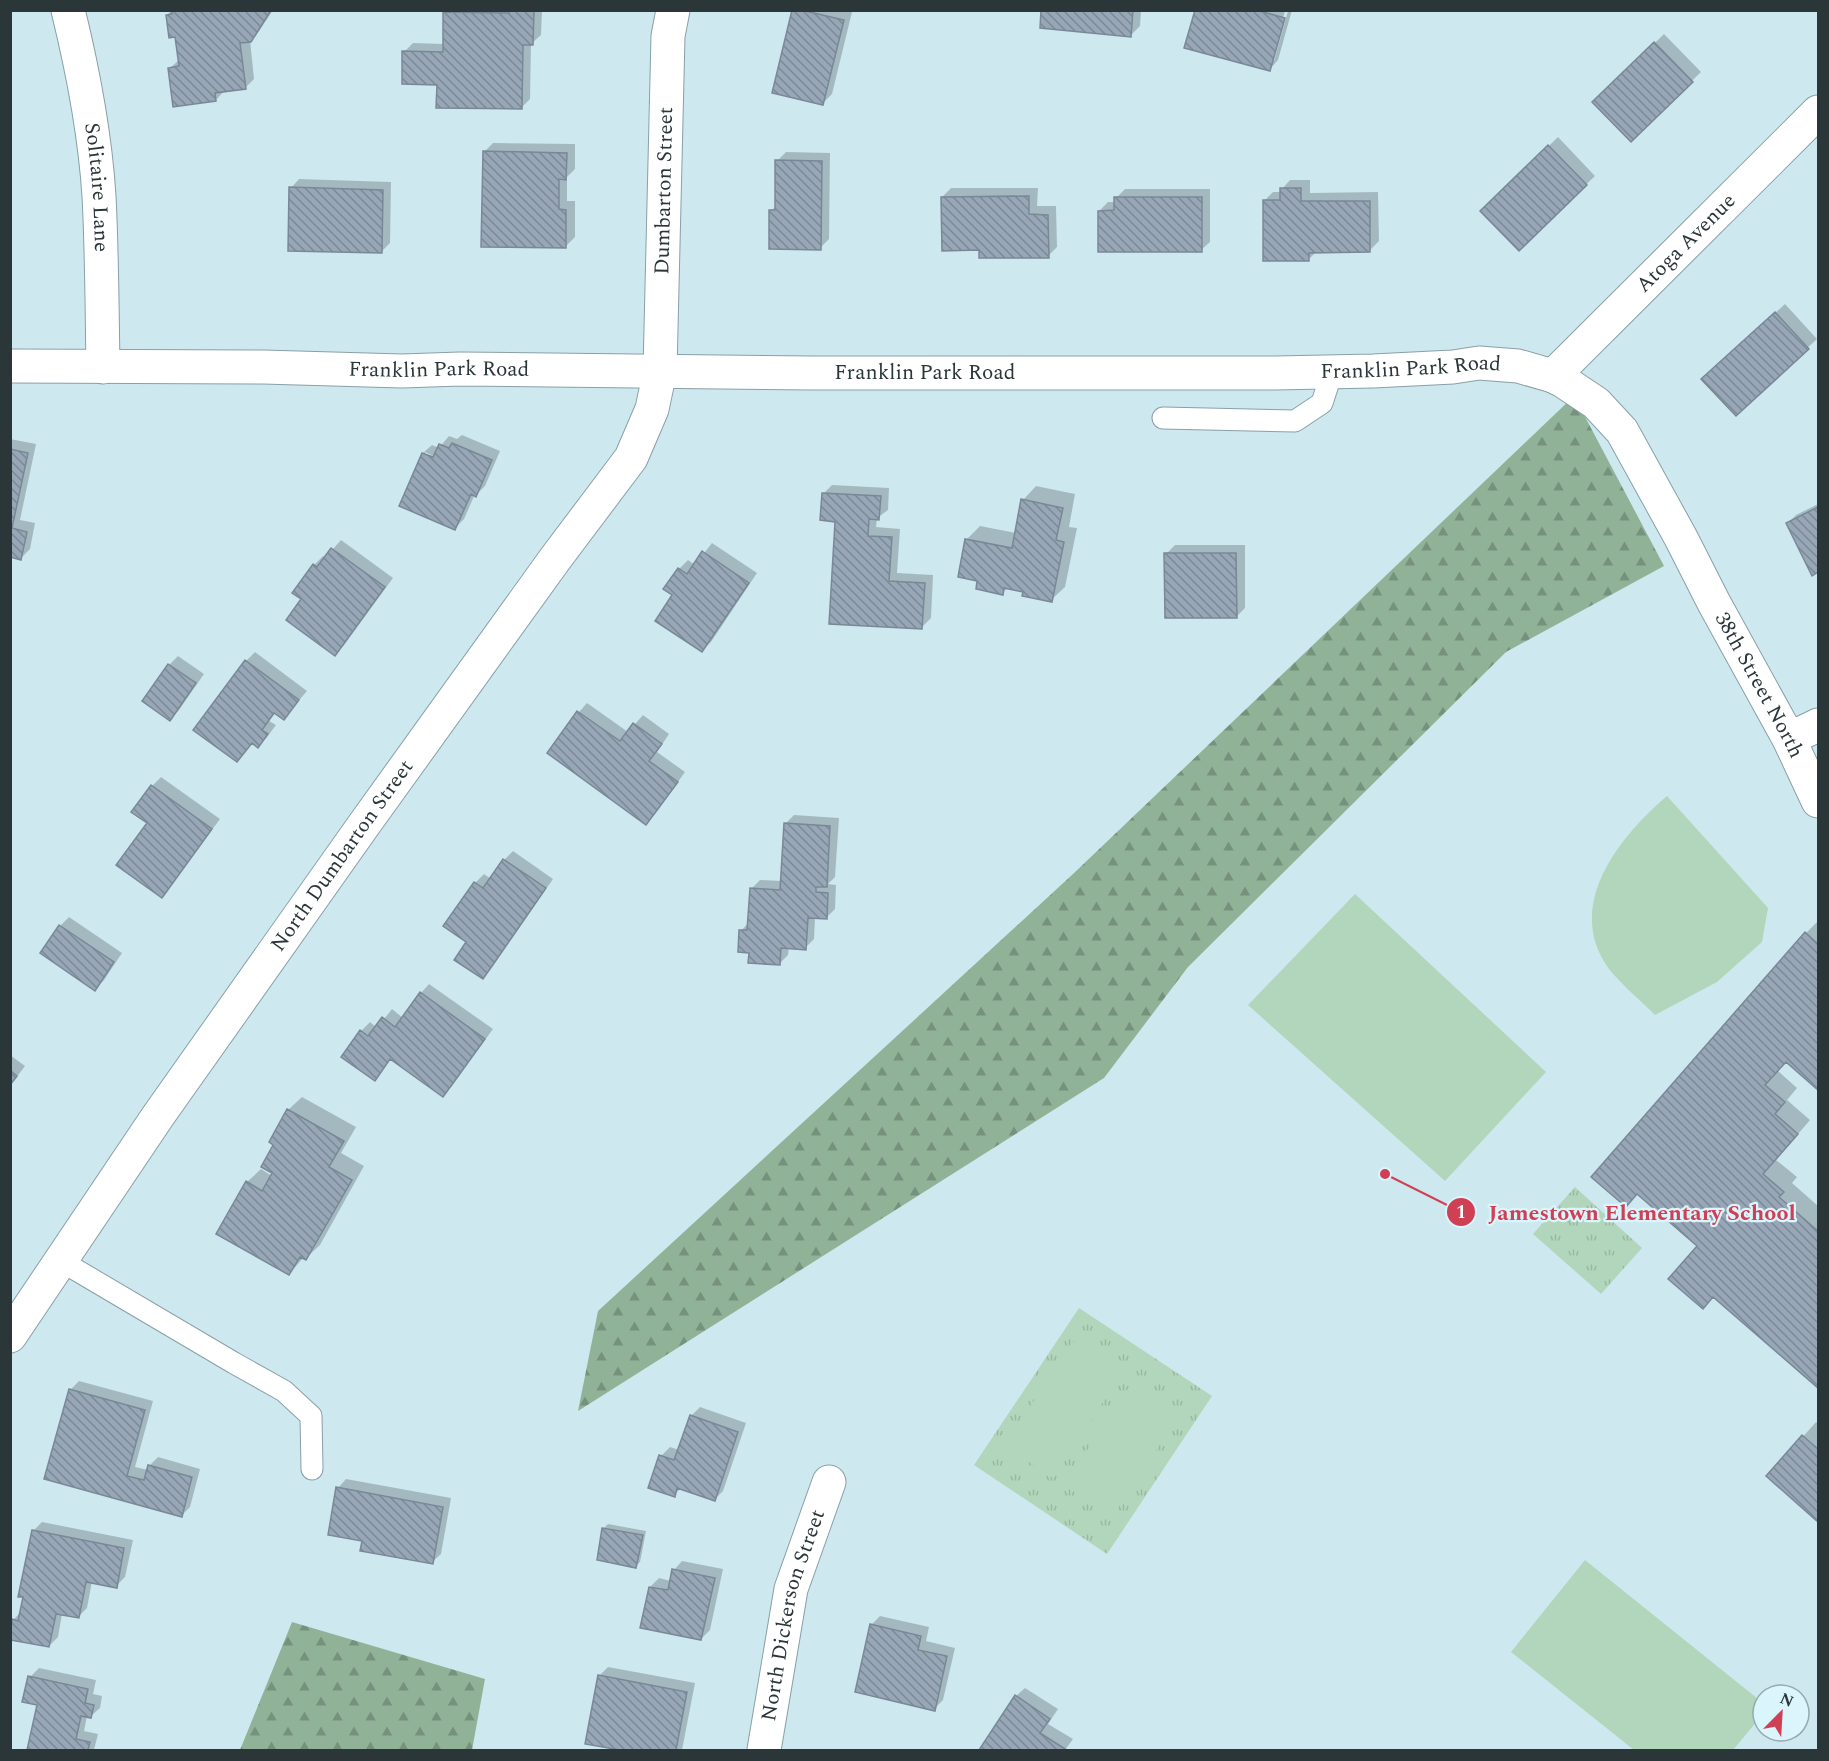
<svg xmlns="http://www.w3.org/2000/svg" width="1829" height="1761" font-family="Spectral,serif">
	<defs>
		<pattern id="forest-firs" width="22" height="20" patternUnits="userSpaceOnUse" patternTransform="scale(1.5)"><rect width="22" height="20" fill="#90b398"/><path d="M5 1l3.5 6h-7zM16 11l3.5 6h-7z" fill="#76927d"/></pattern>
		<pattern id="park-tufts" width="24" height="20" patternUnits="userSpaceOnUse" patternTransform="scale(1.5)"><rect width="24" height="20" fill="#b2d6bb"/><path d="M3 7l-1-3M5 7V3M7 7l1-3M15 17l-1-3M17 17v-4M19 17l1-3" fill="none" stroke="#99b8a2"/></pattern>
		<pattern id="building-back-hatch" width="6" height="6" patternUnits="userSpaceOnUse" patternTransform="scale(1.5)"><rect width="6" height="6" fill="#98a7b7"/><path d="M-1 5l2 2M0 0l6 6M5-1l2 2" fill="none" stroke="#7c8996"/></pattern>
	</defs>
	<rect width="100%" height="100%" fill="#cee8ef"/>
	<path fill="url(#forest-firs)" d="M1574,396L1664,566L1506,652L1188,967L1104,1078L578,1411L598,1311L1073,874Z
		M292,1622L485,1679L472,1750H240Z"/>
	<path fill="url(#park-tufts)" d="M1575,1187L1642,1248L1601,1294L1533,1234Z
		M1079,1308L1212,1396L1107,1554L974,1465Z"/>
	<path fill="#b2d6bb" d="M1667,796L1768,908L1762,942L1717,982L1655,1015C1641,1001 1621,984 1609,969C1563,906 1619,837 1667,796Z
		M1355,894L1546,1072L1445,1181L1248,1005Z
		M1073,1341L1122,1373L1053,1478L1004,1446Z
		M1133,1381L1181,1413L1112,1517L1064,1485Z
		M1585,1560L1763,1703V1714L1733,1750H1634L1511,1652Z"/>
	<path fill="#0003" fill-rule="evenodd" d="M172,10H273L259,31L250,40L254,79L245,88L225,90L216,100L170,68L179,60L177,36L167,15Z
		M446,10H542L541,35L531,44L530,99L521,108L438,83L404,52L413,43L444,44L445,12Z
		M794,10L852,12L832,94L823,103Z
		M1043,10H1141L1140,26L1131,35Z
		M1196,10H1292L1278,60L1270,69ZM1285,11H1288L1274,61H1271Z
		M1664,34L1701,72L1631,140L1594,102Z
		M1558,137L1595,176L1519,249L1482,211Z
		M493,143L575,144V169L567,177V201H575V237L566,246L484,152Z
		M786,152L830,153L829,239L820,248L771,211L777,205V161Z
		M299,179L391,182L390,243L381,252L291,188Z
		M1290,180H1310V193L1378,192L1379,241L1370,250L1317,251L1309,259L1264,201L1273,192H1282V189Z
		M951,188H1038L1037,206H1056L1057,247L1048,256L981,249L942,197Z
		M1125,189H1210V242L1201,250L1099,211L1108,202H1116V198Z
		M1785,304L1817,339L1736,414L1712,371Z
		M462,435L500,451L485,486L476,495L475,494L464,519L455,528L423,453L432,445L439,448L449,436L457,439ZM425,452L440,459L425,456Z
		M10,439L36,444L20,520L35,523L30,549L21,558L10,556Z
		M832,485L889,488L888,510L877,518L876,527L900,529L897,573L933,575L931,618L922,627L823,494Z
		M1036,486L1075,494L1069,527L1077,528L1065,587L1051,600L1025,591L1008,588L1002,593L979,580L967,539L980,526L1016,533L1023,500Z
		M1818,504V570L1812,574L1787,524L1796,515Z
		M341,540L393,578L344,645L335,654L303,599L314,565L323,556L325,558Z
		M712,543L757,573L711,642L702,650L674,595L679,569L688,560L695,565Z
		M1175,545H1245V608L1236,617L1166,554Z
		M255,652L307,691L284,718L276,712L269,721L276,725L267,737L258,746L253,742L237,760L246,661Z
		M178,656L204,674L179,710L170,719L169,665Z
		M587,703L628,732L643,715L669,734L657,752L685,772L655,814L646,823L549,752L579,712Z
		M161,777L220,819L170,887L161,896L149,823L133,812L152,786Z
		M794,815L839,818L835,877L828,884L836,885L835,909L826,918L815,917L814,939L805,948L789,947L788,955L779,964L750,952L741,931L749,922L751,889L760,880L782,881L785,824Z
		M513,851L553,879L491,969L483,977L468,942L475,883L484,874L491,879L504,860Z
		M69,917L122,953L104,980L95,989L60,926Z
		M1818,921V1088L1786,1060L1778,1071L1797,1088L1787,1100L1810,1120L1776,1160L1797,1177L1792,1183L1818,1206V1386L1714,1296L1703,1307L1699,1245L1806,933Z
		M429,984L493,1029L452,1086L443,1095L392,1058L374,1079L361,1031L370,1022L377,1028L392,1009L403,1018L421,993Z
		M10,1055L25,1066L10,1086Z
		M302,1097L356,1127L341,1153L364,1166L320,1245L306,1258L304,1257L289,1274L247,1182L261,1169L272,1176L275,1144L288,1110Z
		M79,1381L153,1401L135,1467L148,1470L149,1466L158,1457L200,1469L190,1507L181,1516L46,1478L70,1390Z
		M700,1407L746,1423L723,1491L714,1500L681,1488L674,1495L661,1456L670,1447L679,1450L691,1416Z
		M1816,1422L1818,1424V1520L1768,1476Z
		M346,1479L451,1498L441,1554L432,1562L338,1488Z
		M42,1522L133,1540L125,1577L116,1586L92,1581L87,1608L78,1617L62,1614L58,1637L49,1646L10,1638L13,1620L21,1612L33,1531Z
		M608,1524L646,1531L640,1562L636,1566L598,1559L604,1528Z
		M682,1561L723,1569L710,1630L701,1639L650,1587L659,1578L671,1581L674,1570Z
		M880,1616L929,1627L926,1641L955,1648L943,1700L934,1709L871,1625Z
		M608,1667L695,1683L682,1750H628L587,1743L599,1676Z
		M39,1668L96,1680L93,1694L102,1696L100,1708L91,1716H87L84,1731L98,1734L94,1750H28L38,1703L30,1677Z
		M1025,1688L1058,1709L1048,1724L1073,1739L1065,1750H981L1016,1696Z"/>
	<path fill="url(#building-back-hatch)" stroke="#798897" stroke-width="1.5" d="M171,10H268L270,12L251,42L240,43L246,89L215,93L216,101L173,107L168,68L179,66L175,37L169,38L166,15L172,14Z
		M509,10H534L533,45H523L522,109L436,108L437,85L402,84V51L443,52V12L509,13Z
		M792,10H801L844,20L823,105L772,93Z
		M1041,10H1133L1131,37L1040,28Z
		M1195,10H1256L1285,18L1270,71L1184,48Z
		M1654,42L1693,82L1631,142L1592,102Z
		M1548,145L1587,185L1519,251L1480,211Z
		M483,151L567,153L566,180L559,179V209L566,210V248L481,247Z
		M775,160L822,161L821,250L769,249V210H775Z
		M289,187L383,190L382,253L288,251Z
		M1280,188H1301V201H1370V252L1309,253V261H1263V200H1280Z
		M1029,196V214L1048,215L1049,258H979V250L942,251L941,197Z
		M1114,197H1202V252H1098V211L1114,210Z
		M1775,312L1809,349L1736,416L1701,379Z
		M452,443L492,460L476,497L471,494L455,530L399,506L422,453L433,457L439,444L449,448Z
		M10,449L28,453L12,528L27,532L21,560L10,557Z
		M822,493L881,496L879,520L869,519L868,536L892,537L889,581L925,583L922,629L829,624L835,522L820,520Z
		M1021,499L1063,508L1056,540L1064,542L1052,602L1022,596L1023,592L1004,588L1003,595L976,589L977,581L958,577L965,539L1012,548Z
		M1818,507V572L1812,576L1786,523Z
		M331,548L385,587L335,656L286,620L301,599L292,593L313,564L317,567Z
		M702,551L749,583L702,652L655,621L672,595L663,589L678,568L687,574Z
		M1164,553H1236L1237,618H1165Z
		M245,660L299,700L284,720L274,713L262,730L268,734L258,748L252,743L237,762L193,730Z
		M168,664L196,683L170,721L142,701Z
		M577,711L620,741L633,723L662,744L649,761L678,782L646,825L547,753Z
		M151,785L212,829L162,898L116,865L147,823L131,812Z
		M784,823L830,826L827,887H816V892L828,893L827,919L808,918L806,950L781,948L780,965L748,963L749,953L738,952L739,930H747L750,888L780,890Z
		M503,859L546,888L483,979L454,960L466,942L443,926L474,882L483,888Z
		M59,925L114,962L95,991L40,953Z
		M1805,932L1818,944V1090L1786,1062L1765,1085L1785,1102L1775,1114L1798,1134L1763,1174L1784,1192L1779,1197L1818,1231V1388L1713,1297L1703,1309L1668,1279L1697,1246L1637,1194L1626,1207L1591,1177Z
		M420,992L485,1039L443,1097L390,1059L375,1081L341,1057L360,1030L368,1036L382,1017L395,1027Z
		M10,1070L17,1076L10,1085Z
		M287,1109L344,1141L329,1167L352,1180L306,1260L300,1257L289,1275L216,1234L246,1181L262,1191L272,1173L261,1167L273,1145L269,1142Z
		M69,1389L145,1410L127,1476L144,1480L148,1465L192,1477L182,1517L44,1479Z
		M690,1415L738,1432L715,1501L677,1488L675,1497L648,1488L659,1455L674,1460Z
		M1802,1435L1818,1449V1522L1766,1476Z
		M336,1487L443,1507L433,1564L360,1551L362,1541L328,1535Z
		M602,1528L643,1535L636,1568L597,1560Z
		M32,1530L124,1548L117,1588L86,1582L79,1618L56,1614L49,1647L10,1640L12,1619L18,1621L23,1597H18Z
		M672,1569L715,1578L701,1640L640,1628L649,1587L668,1590Z
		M870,1624L921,1636L918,1650L947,1656L935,1711L855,1692Z
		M598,1675L687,1692L676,1750H620L585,1744Z
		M28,1676L88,1689L85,1703L94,1705L91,1718L81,1716L76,1739L90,1742L88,1750H27L37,1705L22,1702Z
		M1015,1695L1050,1719L1040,1733L1065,1749L1064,1750H979Z"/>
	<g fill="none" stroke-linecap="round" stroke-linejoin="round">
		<defs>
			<path id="lane" d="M1163,418L1295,421L1322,403L1332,372
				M61,1261L234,1363L284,1391L311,1416L312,1469"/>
			<g id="street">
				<path id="s1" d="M68,10C83,71 95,134 99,196C102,253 102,310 103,367"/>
				<path id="s2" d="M1553,376L1818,112"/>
				<path d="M1789,739L1818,725"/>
				<path id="s3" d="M10,1336L158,1116L363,826L555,559L631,458L652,409L660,371L668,36L673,10"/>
				<path id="s4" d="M764,1750L791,1589L829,1482"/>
			</g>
			<g id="secondary">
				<path id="s5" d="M10,366L263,367L402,371L460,369L811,373H1276L1373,371L1453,367L1479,363L1518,366L1553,376L1563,381L1596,403L1622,431L1681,538L1714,603L1789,739L1818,801"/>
			</g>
		</defs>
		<use href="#lane" stroke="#88a0a7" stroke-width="23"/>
		<use href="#street" stroke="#88a0a7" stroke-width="35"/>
		<use href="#secondary" stroke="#88a0a7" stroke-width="35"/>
		<use href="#lane" stroke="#fff" stroke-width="21"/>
		<use href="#street" stroke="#fff" stroke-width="33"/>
		<use href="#secondary" stroke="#fff" stroke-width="33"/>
	</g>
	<g text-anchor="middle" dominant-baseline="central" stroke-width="4.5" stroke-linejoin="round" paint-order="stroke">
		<g font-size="21" fill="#2b3638" stroke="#dbf5fc">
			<text stroke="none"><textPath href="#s1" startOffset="180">Solitaire Lane</textPath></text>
			<text stroke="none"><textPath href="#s3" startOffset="1348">Dumbarton Street</textPath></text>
			<text stroke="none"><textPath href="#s2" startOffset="188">Atoga Avenue</textPath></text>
			<text stroke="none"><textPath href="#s5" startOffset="429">Franklin Park Road</textPath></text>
			<text stroke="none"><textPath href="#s5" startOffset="1401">Franklin Park Road</textPath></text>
			<text stroke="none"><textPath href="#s5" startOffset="915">Franklin Park Road</textPath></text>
			<text stroke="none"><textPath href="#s5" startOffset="1923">38th Street North</textPath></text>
			<text stroke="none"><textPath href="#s3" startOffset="584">North Dumbarton Street</textPath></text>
			<text stroke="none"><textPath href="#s4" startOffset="138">North Dickerson Street</textPath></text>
		</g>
	</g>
	<path fill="none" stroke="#d04055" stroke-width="2" d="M1385 1174L1461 1212"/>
	<g fill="#d04055" stroke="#dbf5fc" stroke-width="2">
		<circle cx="1385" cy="1174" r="6"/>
		<circle cx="1461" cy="1212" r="15"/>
	</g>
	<g font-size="18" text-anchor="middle" font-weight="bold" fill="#fff">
		<text x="1461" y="1218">1</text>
	</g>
	<g font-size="22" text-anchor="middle" font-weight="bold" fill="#d04055" stroke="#dbf5fc" stroke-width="4.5" stroke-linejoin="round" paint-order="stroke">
		<text x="1642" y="1220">Jamestown Elementary School</text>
	</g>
	<rect width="1829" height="1761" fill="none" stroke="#2b3638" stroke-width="24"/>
	<g transform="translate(1781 1713) rotate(24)"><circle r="28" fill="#dbf5fc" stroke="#95a9ae" stroke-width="1.5"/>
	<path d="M0-4.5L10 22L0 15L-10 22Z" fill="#d04055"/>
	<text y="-9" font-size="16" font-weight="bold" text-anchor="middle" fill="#2b3638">N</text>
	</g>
</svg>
